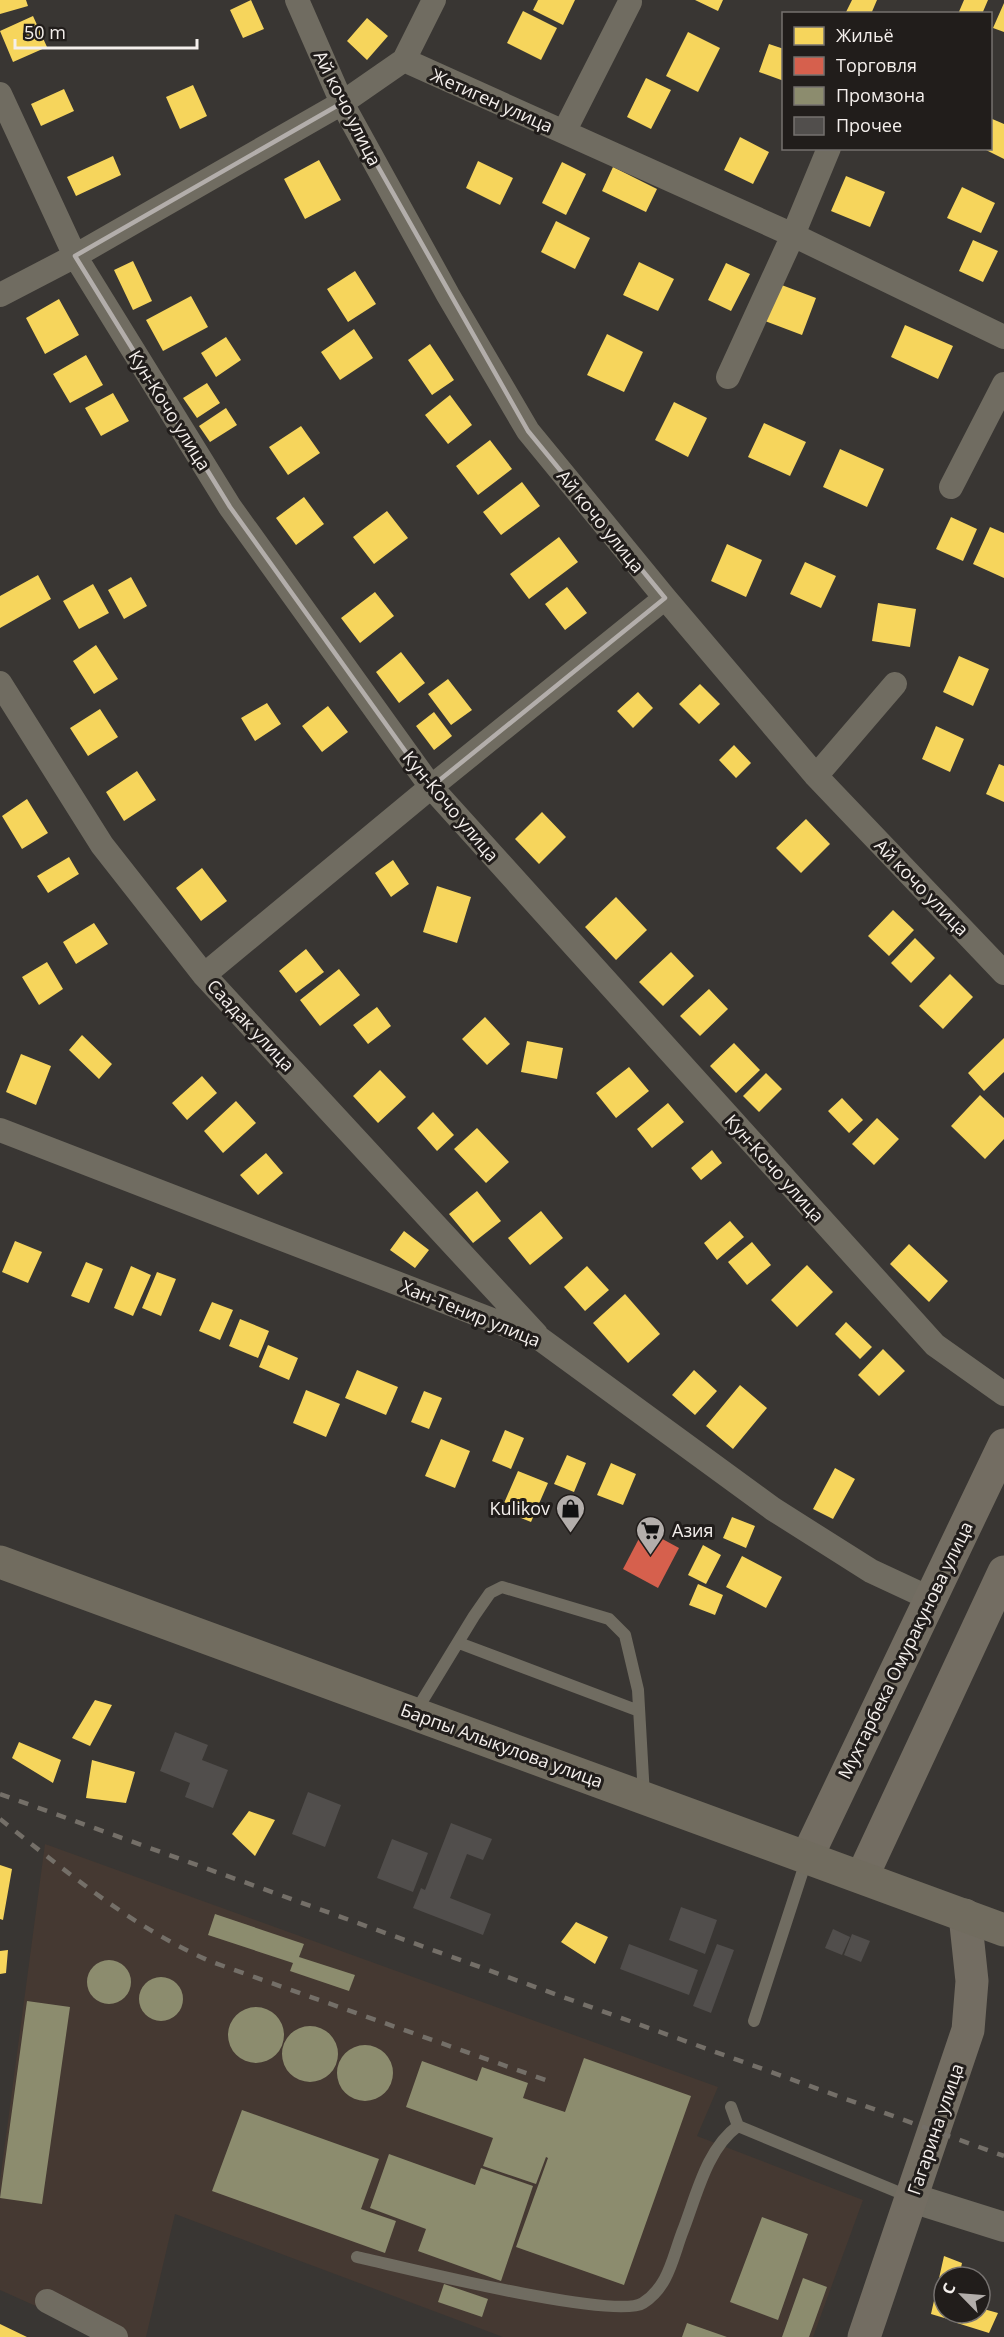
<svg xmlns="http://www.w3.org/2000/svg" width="1004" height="2337" font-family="'Open Sans',sans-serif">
	<rect width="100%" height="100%" fill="#393633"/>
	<path fill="#453932" d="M45,1844L718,2087L697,2136L863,2200L813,2337H503L175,2214L146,2337H105L0,2290V2181Z"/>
	<path fill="#f6d55c" d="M0,0H26L28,6L0,14Z
		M251,0L264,29L243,38L230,10Z
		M538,0H575L563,25L533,10Z
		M695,0H723L718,11Z
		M852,0H877L871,14H845Z
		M964,0H988L982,14H958Z
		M1004,3V32L993,28Z
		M523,11L557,28L541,60L507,43Z
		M33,16L47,47L13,62L0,31Z
		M367,18L388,36L367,60L347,41Z
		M688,32L720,48L698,92L666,76Z
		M769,44L784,49V81L759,72Z
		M646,78L671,90L651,129L627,117Z
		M193,85L207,116L180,129L166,97Z
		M64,89L74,111L41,126L31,104Z
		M990,118L1004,124V159L982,148H990Z
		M740,137L769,152L753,184L724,170Z
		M113,156L121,175L76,196L67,177Z
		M319,160L341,200L305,219L284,179Z
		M478,161L513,178L500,205L466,188Z
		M562,162L586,174L566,215L542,203Z
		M613,167L657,189L646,212L602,191Z
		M846,176L885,192L870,227L831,211Z
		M962,187L995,203L981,233L947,218Z
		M556,221L590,238L575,269L541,252Z
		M973,240L998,251L983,282L959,271Z
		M133,261L152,301L133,310L114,270Z
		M639,262L674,279L658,311L623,295Z
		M726,263L750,274L731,311L708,300Z
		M355,271L376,304L348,322L327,289Z
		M779,284L816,298L802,335L765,321Z
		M191,296L208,327L163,351L146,320Z
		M59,299L79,335L45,354L26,318Z
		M905,325L953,346L938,379L891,357Z
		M354,329L373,358L340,380L321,352Z
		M607,334L643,352L624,392L587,375Z
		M226,337L241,360L216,377L201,353Z
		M430,344L454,380L432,395L408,360Z
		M86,355L103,385L70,403L53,374Z
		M207,383L220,403L197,418L183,398Z
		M113,393L129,421L101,436L85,408Z
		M450,395L472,425L448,444L425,415Z
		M674,402L707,418L688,457L655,440Z
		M226,408L237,425L210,442L199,426Z
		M764,423L806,442L790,476L748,457Z
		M301,426L320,453L288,475L269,447Z
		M490,440L512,469L478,495L456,466Z
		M840,449L884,469L867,507L823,487Z
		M522,482L540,506L501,535L483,512Z
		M304,497L324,524L296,545L276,518Z
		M387,511L408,538L374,564L353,537Z
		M951,517L977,529L963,561L936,549Z
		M990,527L1004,533V578L973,564Z
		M559,537L578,562L529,599L510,574Z
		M727,544L762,560L746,597L711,581Z
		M805,562L836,576L821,608L790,594Z
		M38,575L51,599L0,628V596Z
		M131,577L147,606L124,619L108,590Z
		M93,584L109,613L79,629L63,601Z
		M567,587L587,613L565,630L545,604Z
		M375,592L394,616L360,643L341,618Z
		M878,603L916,609L910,647L872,641Z
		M96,645L118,679L94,694L73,661Z
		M401,652L425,683L399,703L376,672Z
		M959,656L989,669L973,706L943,692Z
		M448,679L472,710L451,725L428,694Z
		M700,684L720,704L699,724L679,704Z
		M638,692L653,708L633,728L617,711Z
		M267,703L281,724L255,741L241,718Z
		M328,706L348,732L322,752L302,726Z
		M100,709L118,737L88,756L70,728Z
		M434,712L452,736L434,750L416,726Z
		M936,726L964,739L950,772L922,759Z
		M734,745L751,763L736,778L719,760Z
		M999,764L1004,766V802L986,794Z
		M137,771L156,800L124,821L106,792Z
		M27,799L48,833L22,849L2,816Z
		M542,812L566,837L539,864L515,839Z
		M806,819L830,844L801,873L776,848Z
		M69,857L79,874L48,893L37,876Z
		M393,860L409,884L391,897L375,873Z
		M202,868L227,901L201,921L176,888Z
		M437,886L471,897L457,943L423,932Z
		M616,897L647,930L616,960L585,927Z
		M893,910L914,930L889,956L868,936Z
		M94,923L108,944L76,964L63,942Z
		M915,938L935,958L911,983L891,963Z
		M306,949L324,972L296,993L279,971Z
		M671,952L694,976L663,1006L639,982Z
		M47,962L63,989L39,1005L22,977Z
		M339,969L360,995L320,1026L300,1000Z
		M950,974L973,997L943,1029L919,1006Z
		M709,989L728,1009L700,1036L680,1016Z
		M377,1007L391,1026L368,1044L353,1025Z
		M485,1017L510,1044L487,1065L462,1039Z
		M82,1035L112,1064L99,1079L69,1050Z
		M1004,1038V1072L984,1091L968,1073Z
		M527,1041L563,1048L557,1079L521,1072Z
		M734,1043L760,1070L736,1093L710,1066Z
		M21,1054L51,1066L36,1105L6,1092Z
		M629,1067L649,1091L616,1118L596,1093Z
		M380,1070L406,1097L378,1123L353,1096Z
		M766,1073L782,1089L759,1112L743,1096Z
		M202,1076L217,1093L187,1120L172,1103Z
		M980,1095L1004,1118V1139L985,1159L951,1126Z
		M842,1098L863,1120L849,1133L828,1111Z
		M236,1101L256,1123L223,1153L204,1131Z
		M668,1103L684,1122L652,1148L637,1129Z
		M433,1112L454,1135L437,1151L417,1128Z
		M877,1118L899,1139L874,1165L852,1144Z
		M477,1128L509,1162L486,1183L454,1149Z
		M712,1150L722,1163L701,1180L691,1168Z
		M266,1153L283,1173L258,1195L240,1175Z
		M477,1191L501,1221L473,1243L449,1214Z
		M541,1211L563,1238L530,1265L508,1238Z
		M730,1221L744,1237L717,1260L704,1243Z
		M404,1231L429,1250L415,1268L390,1250Z
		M15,1241L42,1252L28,1283L2,1272Z
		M752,1242L771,1265L747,1285L728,1262Z
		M909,1244L948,1281L929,1302L890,1264Z
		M86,1262L103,1269L89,1303L71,1296Z
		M807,1265L833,1292L797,1327L771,1300Z
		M131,1266L151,1275L133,1316L114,1308Z
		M587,1266L609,1290L585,1311L564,1287Z
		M157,1272L176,1279L161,1316L142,1308Z
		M625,1294L660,1334L628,1363L593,1323Z
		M212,1302L233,1310L220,1340L199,1331Z
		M240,1319L269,1331L258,1358L229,1346Z
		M846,1322L872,1347L860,1359L835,1334Z
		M268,1345L298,1358L289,1380L259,1367Z
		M883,1349L905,1371L879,1396L858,1375Z
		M357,1370L398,1387L386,1415L345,1398Z
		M694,1370L717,1391L695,1415L672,1395Z
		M740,1385L767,1408L733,1449L706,1426Z
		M306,1390L340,1404L326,1437L293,1423Z
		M424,1391L442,1398L429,1429L411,1422Z
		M505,1430L524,1438L511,1469L492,1461Z
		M441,1439L470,1451L455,1488L425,1476Z
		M567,1455L586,1463L574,1492L554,1484Z
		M611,1463L636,1474L623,1505L597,1495Z
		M835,1468L855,1479L833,1519L813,1509Z
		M518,1471L548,1483L531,1522L501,1510Z
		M732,1517L755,1526L746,1548L723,1538Z
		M703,1545L721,1555L706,1584L688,1575Z
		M742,1556L782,1577L766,1608L726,1587Z
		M698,1584L723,1595L715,1615L689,1605Z
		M95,1700L112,1705L90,1746L72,1738Z
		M19,1742L61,1760L53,1783L12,1758Z
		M92,1760L135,1772L126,1803L86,1798Z
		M249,1811L275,1820L255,1856L232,1834Z
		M0,1865L12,1869L3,1920L0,1919Z
		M576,1922L608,1937L595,1964L561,1942Z
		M8,1950L6,1973L0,1974V1951Z
		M944,2256L962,2263L959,2277H944V2313H952L951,2320L931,2314Z
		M980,2308L998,2313L989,2333L957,2323L960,2313H980Z
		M0,2324L27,2337H0Z"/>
	<path fill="#d6604d" d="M644,1529L679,1548L658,1588L623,1569Z"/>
	<path fill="#8c8c6e" d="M215,1914L304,1944L299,1957L355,1975L349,1991L290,1971L293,1963L208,1935Z
		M87 1982a22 22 0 1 1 44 0a22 22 0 1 1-44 0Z
		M139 1999a22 22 0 1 1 44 0a22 22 0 1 1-44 0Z
		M27,2001L70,2007L42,2204L0,2198Z
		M228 2035a28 28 0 1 1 56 0a28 28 0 1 1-56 0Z
		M282 2054a28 28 0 1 1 56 0a28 28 0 1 1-56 0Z
		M337 2073a28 28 0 1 1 56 0a28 28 0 1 1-56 0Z
		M584,2058L691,2096L624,2285L516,2247L548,2158L546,2157L536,2184L483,2166L493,2138L406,2107L422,2061L477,2081L482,2067L528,2083L523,2098L565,2112Z
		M242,2110L379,2159L361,2209L396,2221L385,2253L212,2191Z
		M389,2154L475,2185L481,2168L533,2186L501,2281L418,2251L426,2229L370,2208Z
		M762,2217L808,2234L778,2320L730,2302Z
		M803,2278L827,2287L809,2337H782Z
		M444,2284L488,2299L482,2317L438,2302Z
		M687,2323L727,2337H682Z"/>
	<path fill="#514e4c" d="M175,1732L208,1745L202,1760L228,1770L213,1808L185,1797L190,1783L160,1771Z
		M308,1792L341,1805L325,1847L292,1834Z
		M451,1823L492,1839L483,1860L467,1854L450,1898L491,1914L483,1935L413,1908L421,1888L425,1890Z
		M392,1839L428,1853L413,1892L377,1878Z
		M681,1907L717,1920L705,1954L669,1940Z
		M833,1929L850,1937L842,1955L825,1948Z
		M852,1934L870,1941L861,1962L844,1955Z
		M629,1944L698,1970L689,1995L620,1969Z
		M717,1944L734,1950L711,2013L693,2006Z"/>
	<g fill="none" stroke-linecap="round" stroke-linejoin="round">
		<path stroke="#706c61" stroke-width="12" d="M459,1643L639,1711
			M416,1711L474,1616L490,1593L502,1587L609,1619L625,1635L638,1690L644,1796
			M754,2021L807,1858
			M731,2107L738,2126L910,2197
			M357,2257C399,2266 615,2321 643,2303C668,2287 672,2260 682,2233C696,2198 706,2149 738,2126"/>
		<path stroke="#706c61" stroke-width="24" d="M297,0L342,103L448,295L528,431L665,598L816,776L1004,973
			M404,60L793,235L1004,337
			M0,94L75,256L230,507L431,787L935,1345L1004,1394
			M564,132L630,2
			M0,295L75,256L342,103L404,60L434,0
			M728,377L793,235L829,148
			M951,487L1004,384
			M0,683L102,845L204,975L536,1334
			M816,776L895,684
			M204,975L431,787L665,598
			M0,1130L539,1338L773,1509L871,1571L929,1598
			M47,2301L116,2337"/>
		<path stroke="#706c61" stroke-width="30" d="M912,2198L1004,2227"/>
		<path stroke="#736d62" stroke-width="33" d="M807,1857L1004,1445
			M862,1877L1004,1572
			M864,2337L968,2030L972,1981L965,1915"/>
		<path stroke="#716c5f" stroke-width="33" d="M0,1562L1004,1930"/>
		<path stroke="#746f68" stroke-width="4.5" stroke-dasharray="10 10" stroke-linecap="butt" d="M0,1794L1004,2156
			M0,1819C67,1872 133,1928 212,1962L554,2083"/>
	</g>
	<path fill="none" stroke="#b3aeab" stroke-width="4.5" stroke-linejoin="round" d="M342,103L528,431L665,598L431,787L230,507L75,256Z"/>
	<defs>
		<symbol id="shop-pin" viewBox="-11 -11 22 30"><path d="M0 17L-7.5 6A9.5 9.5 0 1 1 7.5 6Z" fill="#b3aeab" stroke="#211d1b"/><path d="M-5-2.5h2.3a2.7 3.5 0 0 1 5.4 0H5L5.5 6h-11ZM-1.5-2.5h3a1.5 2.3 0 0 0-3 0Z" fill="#111"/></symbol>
		<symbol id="supermarket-pin" viewBox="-11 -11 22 30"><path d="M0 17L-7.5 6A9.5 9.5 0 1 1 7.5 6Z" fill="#b3aeab" stroke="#211d1b"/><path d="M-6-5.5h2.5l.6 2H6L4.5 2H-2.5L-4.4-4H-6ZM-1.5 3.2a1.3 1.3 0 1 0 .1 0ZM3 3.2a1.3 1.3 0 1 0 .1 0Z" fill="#111"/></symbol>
	</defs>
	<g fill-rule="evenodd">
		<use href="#shop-pin" x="554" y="1492" width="33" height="45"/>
		<use href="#supermarket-pin" x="634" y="1514" width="33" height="45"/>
	</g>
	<g text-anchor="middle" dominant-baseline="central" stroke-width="6" stroke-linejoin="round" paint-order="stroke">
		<g font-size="18" fill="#f4efec" stroke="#211d1b">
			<text transform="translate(492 100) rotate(24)">Жетиген улица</text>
			<text transform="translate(348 108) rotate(63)">Ай кочо улица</text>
			<text transform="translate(170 410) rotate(58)">Кун-Кочо улица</text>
			<text transform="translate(601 521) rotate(51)">Ай кочо улица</text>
			<text transform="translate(451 806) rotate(50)">Кун-Кочо улица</text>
			<text transform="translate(922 887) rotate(46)">Ай кочо улица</text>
			<text transform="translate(251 1025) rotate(47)">Саадак улица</text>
			<text transform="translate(775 1168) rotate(48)">Кун-Кочо улица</text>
			<text transform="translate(471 1313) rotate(22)">Хан-Тенир улица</text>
			<text transform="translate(905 1650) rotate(-64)">Мухтарбека Омуракунова улица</text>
			<text transform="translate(502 1745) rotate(20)">Барпы Алыкулова улица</text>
			<text transform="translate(935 2129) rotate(-71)">Гагарина улица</text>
		</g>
		<g font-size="18" fill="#f4efec" stroke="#211d1b" text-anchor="end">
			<text x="550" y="1508">Kulikov</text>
			<text x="672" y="1530" text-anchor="start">Азия</text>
		</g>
	</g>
	<rect x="782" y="12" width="210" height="138" fill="#211d1b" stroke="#75716f" stroke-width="1.5"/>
	<rect x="794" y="27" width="30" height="18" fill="#f6d55c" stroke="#75716f" stroke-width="1.5"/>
	<text x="836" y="42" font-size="18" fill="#f4efec">Жильё</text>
	<rect x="794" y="57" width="30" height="18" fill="#d6604d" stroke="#75716f" stroke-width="1.5"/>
	<text x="836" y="72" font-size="18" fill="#f4efec">Торговля</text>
	<rect x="794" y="87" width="30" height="18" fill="#8c8c6e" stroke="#75716f" stroke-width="1.5"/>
	<text x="836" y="102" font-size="18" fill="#f4efec">Промзона</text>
	<rect x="794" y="117" width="30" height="18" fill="#514e4c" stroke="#75716f" stroke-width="1.5"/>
	<text x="836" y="132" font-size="18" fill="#f4efec">Прочее</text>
	<g transform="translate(962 2295) rotate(295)"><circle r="28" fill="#211d1b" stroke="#75716f" stroke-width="1.5"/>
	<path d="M0-4.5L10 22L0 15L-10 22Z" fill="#b3aeab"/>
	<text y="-9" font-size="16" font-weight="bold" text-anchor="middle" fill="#f4efec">С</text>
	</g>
	<path d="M15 39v9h182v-9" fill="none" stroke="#f4efec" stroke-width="3"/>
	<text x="24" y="39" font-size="18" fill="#f4efec" stroke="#211d1b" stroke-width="4.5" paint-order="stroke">50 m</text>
</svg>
